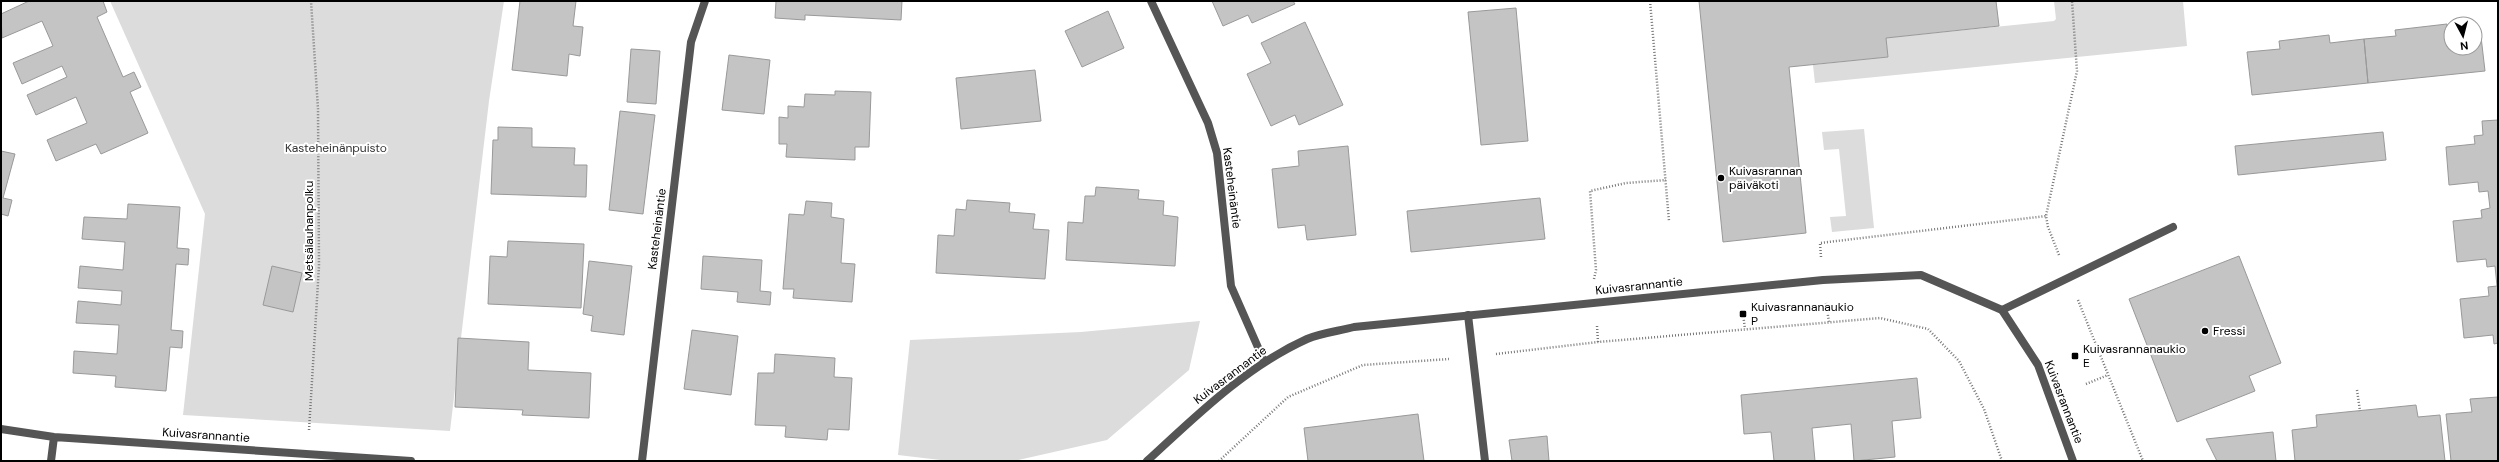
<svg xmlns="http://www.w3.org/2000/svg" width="2499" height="462" font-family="'DM Sans',sans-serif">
	<rect width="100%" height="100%" fill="#fff"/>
	<path fill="#dcdcdc" d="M110,1H504L489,101L450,431L183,415L205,214Z
		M2054,1H2183L2187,46L1815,83L1813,65L1888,57L1886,38L2054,21L2056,19Z
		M1864,129L1874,228L1832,232L1830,217L1846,216L1839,149L1824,150L1822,132Z
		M1200,321L1189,370L1107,440L1014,461H949L898,455L910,340L1081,332Z"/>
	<path fill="#c4c4c4" stroke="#999" d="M29,1H103L107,12L97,17L123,77L134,72L141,87L130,92L148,133L101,154L96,144L56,161L47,140L87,123L76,97L36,115L27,95L67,77L62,66L22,84L13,63L53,46L42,21L2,38L1,14Z
		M520,1H576L573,26L583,27L580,56L569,54L567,76L512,70Z
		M776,1H902L901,20L805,15V20L775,18Z
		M1212,1H1293L1295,4L1252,23L1248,15L1223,26Z
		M1699,1H1996L1999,26L1886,38L1888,57L1789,67L1806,233L1723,242Z
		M1516,8L1528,141L1481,145L1468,12Z
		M1108,11L1124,48L1082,67L1065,31Z
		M1305,22L1343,105L1299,125L1295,115L1271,126L1247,74L1271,63L1261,43Z
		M2447,24V31H2451V48H2475V29L2480,28L2485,71L2368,83L2364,39L2396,36L2395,30Z
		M2329,35L2330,43L2364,39L2368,83L2252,95L2247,52L2280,49L2279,41Z
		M631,49L660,51L656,104L627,102Z
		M729,55L770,60L764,114L722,110Z
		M1035,70L1041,121L961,129L956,78Z
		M835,91L871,92L869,147H855V160L786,157L787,144H779V117L788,118V106L804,107L805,94L835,95Z
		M620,111L655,115L643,214L609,210Z
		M2498,120V343L2494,344L2493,335L2464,338L2460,299L2489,296L2488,287L2497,286L2495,266L2487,267L2486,259L2457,262L2453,221L2482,218L2481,210L2490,208L2488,191L2479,192L2478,182L2449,185L2446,147L2475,144L2474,136L2483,135L2482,121Z
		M498,127L532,128V147L575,148L574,165H587L586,197L491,194L493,140H498Z
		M2383,132L2386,160L2238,175L2235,146Z
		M1348,146L1356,235L1307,240L1305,225L1278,228L1272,169L1299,166L1298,151Z
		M1,151L15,154L3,198L12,200L8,216L1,214Z
		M1096,187L1139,190L1138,199L1164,201L1163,215L1178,217L1175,266L1066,260L1068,222L1083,223L1085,196H1095Z
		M1540,198L1545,239L1411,252L1407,211Z
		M967,200L1010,203L1009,212L1035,214L1033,229L1049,230L1045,279L936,273L938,235L954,236L956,209L966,210Z
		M806,201L832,203L831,217L844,219L841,263L855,264L852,302L793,298L794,289H783L789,214L804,215Z
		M128,204L180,207L177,248L189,249L188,265L176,264L171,330L183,331L182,348L170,347L166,391L115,387L116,376L73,373L74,351L117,354L119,325L76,323L78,301L121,305L122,291L78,288L80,266L123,270L125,242L82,239L84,217L127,219Z
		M508,241L584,244L581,308L488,304L490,256L507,257Z
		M703,256L762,260L760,291L771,292L770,305L737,302L738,292L701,289Z
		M2239,256L2281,363L2249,376L2255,391L2177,422L2129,299Z
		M589,261L632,266L624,335L591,331L593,316L583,314Z
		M272,266L302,273L293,312L263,305Z
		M692,330L738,336L731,395L684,389Z
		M458,338L529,342L528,370L591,373L589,418L522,415L523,410L455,407Z
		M775,354L835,358L834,377L852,378L849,430L828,429L827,440L785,437L786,426L755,425L758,373H774Z
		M1917,378L1921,418L1892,421L1895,457L1854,461L1851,424L1812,428L1815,461H1774L1771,432L1744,434L1741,395Z
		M2498,397V461H2451L2446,414L2472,412L2470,399Z
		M2416,405L2418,417L2440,415L2445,461H2295L2292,430L2317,427L2316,415Z
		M1418,414L1424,461H1308L1304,428Z
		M2273,432L2276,461H2217L2206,439Z
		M1547,436L1549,461H1512L1509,440Z"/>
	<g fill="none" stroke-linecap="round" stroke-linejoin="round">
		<path stroke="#777" stroke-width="2.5" stroke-dasharray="1 2" stroke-linecap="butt" d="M1650,1L1669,221
			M2059,255L2048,227L2046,216L2077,71L2072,1
			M1821,257L1820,243L2046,216
			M1594,279L1596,270L1590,191L1626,183L1666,180
			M2078,300L2143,461
			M1826,303L1829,322
			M1743,314L1745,329
			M1597,326L1598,342
			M1496,354L1598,342L1880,318L1928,329L1959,361L1984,409L2002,461
			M2086,384L2108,375
			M2357,390L2360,411
			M309,430L319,266L318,109L311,1
			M1219,461L1288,397L1363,365L1449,359"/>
		<path stroke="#555" stroke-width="8" d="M2002,310L2173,227
			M1468,315L1485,461"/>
		<path stroke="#555" stroke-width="8" d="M1151,1L1208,123L1217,153L1231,286L1264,361
			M1,429L54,437L411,461
			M51,461L54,437
			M642,461L691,42L705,1
			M1147,461C1196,416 1245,367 1307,339C1321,333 1339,331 1354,327L1823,280L1921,275L2002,310L2038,365L2073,461"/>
	</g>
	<g fill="#000" stroke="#fff" stroke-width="1.5">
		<circle cx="1721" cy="178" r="4"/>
		<rect x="1739" y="310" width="8" height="8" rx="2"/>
		<circle cx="2205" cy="331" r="4"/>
		<rect x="2071" y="352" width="8" height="8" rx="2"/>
	</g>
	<g text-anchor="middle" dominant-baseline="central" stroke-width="4" stroke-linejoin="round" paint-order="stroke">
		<g font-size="12" fill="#333" stroke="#fff">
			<text x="336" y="148">Kasteheinänpuisto</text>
		</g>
		<g font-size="12" fill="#000" stroke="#fff" text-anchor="start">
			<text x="1729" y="171">Kuivasrannan<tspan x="1729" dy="14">päiväkoti</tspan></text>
			<text x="1751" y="307">Kuivasrannanaukio<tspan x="1751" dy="14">P</tspan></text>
			<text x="2213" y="331">Fressi</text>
			<text x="2083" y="349">Kuivasrannanaukio<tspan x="2083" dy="14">E</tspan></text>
		</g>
		<g font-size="12" fill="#000" stroke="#fff">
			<text transform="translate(1232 188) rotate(83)">Kasteheinäntie</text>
			<text transform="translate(657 229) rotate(-83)">Kasteheinäntie</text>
			<text transform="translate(309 231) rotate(-90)">Metsälauhanpolku</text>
			<text transform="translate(1639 286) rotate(-6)">Kuivasrannantie</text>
			<text transform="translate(1230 375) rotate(-37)">Kuivasrannantie</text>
			<text transform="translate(2064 402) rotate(69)">Kuivasrannantie</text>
			<text transform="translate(206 435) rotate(4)">Kuivasrannantie</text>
		</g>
	</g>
	<rect width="2499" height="462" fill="none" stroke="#000000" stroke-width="4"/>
	<g transform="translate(2463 36) rotate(173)"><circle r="19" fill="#ffffff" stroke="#999999"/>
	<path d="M0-3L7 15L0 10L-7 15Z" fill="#000000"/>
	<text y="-6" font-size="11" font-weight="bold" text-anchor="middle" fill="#000000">N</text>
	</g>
</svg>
